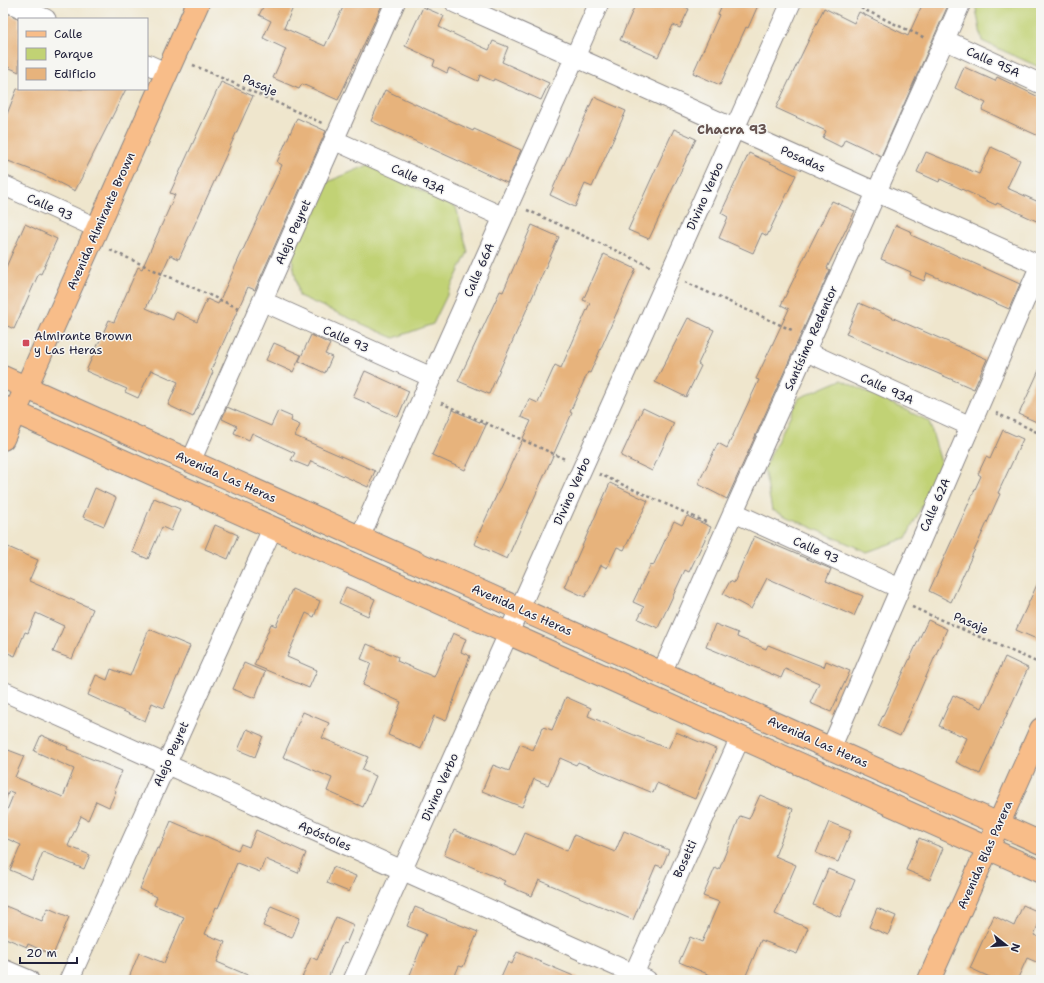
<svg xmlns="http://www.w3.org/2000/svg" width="1044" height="983" font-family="'Shantell Sans',sans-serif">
	<rect width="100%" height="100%" fill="#f6f6f2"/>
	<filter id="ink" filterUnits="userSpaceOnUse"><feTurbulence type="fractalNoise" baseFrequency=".025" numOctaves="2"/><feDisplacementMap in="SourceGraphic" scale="8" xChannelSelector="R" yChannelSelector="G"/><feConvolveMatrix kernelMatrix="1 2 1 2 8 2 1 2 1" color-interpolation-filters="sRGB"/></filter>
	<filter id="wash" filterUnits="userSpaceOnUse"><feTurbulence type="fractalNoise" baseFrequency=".012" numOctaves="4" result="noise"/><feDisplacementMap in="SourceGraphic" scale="16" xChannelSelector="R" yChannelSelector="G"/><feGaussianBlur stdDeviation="0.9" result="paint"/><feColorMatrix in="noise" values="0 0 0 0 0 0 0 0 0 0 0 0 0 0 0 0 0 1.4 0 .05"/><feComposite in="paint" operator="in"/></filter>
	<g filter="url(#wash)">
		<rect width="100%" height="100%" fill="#efe6cd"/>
		<path fill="#c1d274" stroke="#727a58" d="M975,3H1041V68L982,41Z
			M368,165L456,207L468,252L433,324L394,338L299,296L291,253L325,183Z
			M841,380L929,421L942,466L906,538L867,552L772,510L764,468L799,398Z"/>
		<g id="blocks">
			<path fill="#e7b37c" d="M265,3H295L284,28L325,46L345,3H383L338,100L302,84L299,89L273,78L286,49L263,38L271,21L259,15Z
				M636,3H677L689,9L680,28L673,25L658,57L620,40Z
				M723,3H759L748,28L746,27L720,85L693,73L719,15L718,14Z
				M923,3H949L881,156L845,139L841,147L823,138L826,131L776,108L824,8L854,23L859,12L908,36Z
				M423,7L444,16L439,27L462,38L489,50L493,41L508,47L502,62L549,83L541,100L494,79L493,81L480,75L478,81L449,68L447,73L433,66L435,60L405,46Z
				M3,11L19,19V72L3,65Z
				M964,67L995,81L997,77L1041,98V137L982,110L986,103L955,88Z
				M221,82L253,96L179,259L170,255L146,308L173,320L176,312L197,322L207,299L218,304L282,165L277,162L297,118L326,131L255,290L248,287L211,370L213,372L193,417L168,405L178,382L151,370L138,398L125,392L127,389L86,371L109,320L114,322L138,267L142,269L175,195L170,193Z
				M17,89H126L75,191L42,174L3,159V124Z
				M385,90L473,131L474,129L521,150L507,183L371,121Z
				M594,97L626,111L592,187L585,184L575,207L550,195Z
				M674,129L696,139L649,239L628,230Z
				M991,147L1020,160L1007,188L1041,203V223L997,203L996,205L940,179L939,182L917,172L926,152L979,174Z
				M749,153L796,175L767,236L762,233L753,253L719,238L728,217L721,213Z
				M832,201L855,211L827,268L830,270L727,499L698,484L718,443L727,448L759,380L756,379L789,309L781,305Z
				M25,224L57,239L41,274L39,273L14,329L3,324V274Z
				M532,225L559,237L489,394L458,381L500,291L503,292Z
				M896,225L912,232L911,235L1020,284L1009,309L927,273L924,281L910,275L911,272L881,259Z
				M604,254L636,269L590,373L588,372L570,412L572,413L507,559L474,544L531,421L521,417L529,399L538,403L555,365L561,368L590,303L583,300Z
				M859,303L987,359L974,389L846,334Z
				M688,318L714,330L698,364L701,366L686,397L655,382Z
				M311,335L330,344L325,354L332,357L325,373L299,361Z
				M274,343L301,355L293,372L266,360Z
				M1041,366V424L1019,414Z
				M365,371L409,391L398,417L353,397Z
				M227,407L271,426L278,411L292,417L291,421L300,425L295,436L375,471L368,487L311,461L308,467L291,460L295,453L252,433L249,440L234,433L237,426L222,419Z
				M643,408L674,423L652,471L621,456Z
				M453,410L486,425L465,470L432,455Z
				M1003,430L1023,439L998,493L1000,494L951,602L929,591L981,476L978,474L986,457L990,459Z
				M610,483L648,501L624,550L617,547L607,568L601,565L585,597L564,587Z
				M95,488L116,498L104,526L83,517Z
				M154,498L180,509L171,531L162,527L148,559L132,552Z
				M687,516L711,527L689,572L685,570L658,628L638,619L644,607L633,602L651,564L653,566L674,521L682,525Z
				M215,525L238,535L228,559L205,549Z
				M754,536L831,569L826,581L863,596L854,616L767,578L751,609L723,594L730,581L734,583Z
				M8,547L38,560L29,581L93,609L72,659L53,652L64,626L36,613L28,633L25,632L15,656L3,651V560Z
				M1041,576V641L1016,630Z
				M346,587L375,599L368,616L339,603Z
				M292,589L320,601L314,617L306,613L287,657L317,670L309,688L254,665L271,624L276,626Z
				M928,620L947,629L900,736L878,726Z
				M715,624L738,633L737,637L766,649L768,645L824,667L826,661L850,671L831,712L810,703L819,683L785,669L781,678L706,647Z
				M149,629L190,646L164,708L152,703L145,721L88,695L96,675L107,680L111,669L130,676Z
				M453,633L466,639L461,652L470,656L446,721L434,716L421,749L388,735L401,702L363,685L371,663L361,659L367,644L398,657L397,661L434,677Z
				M1005,657L1028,668L980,774L956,762L967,738L939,726L953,695L982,708Z
				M244,663L265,672L255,698L233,689Z
				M566,697L591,708L588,716L668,749L676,732L716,749L695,799L657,783L653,793L578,762L576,765L560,758L548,785L534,779L522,807L482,791L493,765L509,771L520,744L533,750L543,727L552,730Z
				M303,712L329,723L322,738L368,757L362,770L376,776L363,807L327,791L332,778L283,757Z
				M247,729L263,736L255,757L238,750Z
				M41,735L68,747L67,749L122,771L114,790L116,791L109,807L96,801L88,820L81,816L68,846L90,855L84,869L43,852L32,879L10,870L21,845L3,837V820L14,793L9,791L3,806V748L24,756L15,777L63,797L74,769L34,751Z
				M760,795L793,809L775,856L796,865L775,914L808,928L797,954L761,940L744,980H722L679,962L690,937L702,942L719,902L703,896L715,868L719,870L740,816L749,819Z
				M171,821L238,850L241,844L249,847L256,830L306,853L298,873L265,859L260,872L237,863L218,908L216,907L205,934L225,942L217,962L259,980H128L139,953L164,963L184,917L154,905L157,897L140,889L157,848L159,849Z
				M829,822L851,831L838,862L816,853Z
				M454,830L515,856L525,833L567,851L574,835L615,852L624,831L669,850L662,867L656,865L633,920L539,880L532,896L503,884L505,881L444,855Z
				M919,838L943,848L930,880L906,870Z
				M333,867L356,876L349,892L327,883Z
				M828,869L855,880L840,917L813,905Z
				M3,905L42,921L48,908L69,917L53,955L28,944L27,947L3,937Z
				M1023,905L1041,913V918L1034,935L1041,938V964L1027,958L1017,980H996L970,968L994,916L1014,926Z
				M271,906L300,918L292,938L263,926Z
				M415,907L478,932L463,967L459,966L453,980H408L426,934L407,926Z
				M877,908L896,916L888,935L869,927Z
				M336,917L354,925L346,944L343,943L327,980H301L311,957L317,960Z
				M517,952L583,980H500L508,962L512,964Z"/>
		</g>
	</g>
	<g filter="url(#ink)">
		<use href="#blocks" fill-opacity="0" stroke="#888484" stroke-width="1"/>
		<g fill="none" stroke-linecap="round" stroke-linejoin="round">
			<defs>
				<path id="minor" d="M10,3L46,19
					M455,3L1041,266
					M945,40L1041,84
					M147,64L167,73
					M334,140L503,217
					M3,185L97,228
					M262,301L431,377
					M805,351L970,426
					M191,461L395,3
					M733,512L899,588
					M360,537L599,3
					M662,672L961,3
					M3,691L647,980
					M831,748L1041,263
					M3,969L29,980
					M69,980L273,527
					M353,980L791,3
					M631,980L740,738"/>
				<path id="major" d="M3,377L1041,843
					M3,407L1041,872
					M3,439L198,3
					M929,980L1041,729"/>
			</defs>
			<use href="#minor" stroke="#888484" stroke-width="21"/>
			<use href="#major" stroke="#888484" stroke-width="24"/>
			<path stroke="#888484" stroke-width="2.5" stroke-dasharray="3 3" stroke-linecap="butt" d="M850,3L925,38
				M193,65L322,123
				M527,210L652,267
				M110,250L238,308
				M685,282L794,331
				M441,403L565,459
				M996,413L1041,434
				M599,474L708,523
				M912,607L1041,664"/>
			<use href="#minor" stroke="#fff" stroke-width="19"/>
			<use href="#major" stroke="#f8bd89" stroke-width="22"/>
		</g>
	</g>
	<rect fill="#d1495b" stroke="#f6f6f2" stroke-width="1.5" x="22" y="339" width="8" height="8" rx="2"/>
	<g text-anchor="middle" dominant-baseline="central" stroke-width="3" stroke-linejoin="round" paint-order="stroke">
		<g font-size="12" fill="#22223b" stroke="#f6f6f2">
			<text transform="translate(993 62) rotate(24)">Calle 95A</text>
			<text transform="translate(260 85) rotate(24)">Pasaje</text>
			<text transform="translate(803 159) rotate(24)">Posadas</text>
			<text transform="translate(418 179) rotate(24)">Calle 93A</text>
			<text transform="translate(705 196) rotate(-66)">Divino Verbo</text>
			<text transform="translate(50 207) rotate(24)">Calle 93</text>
			<text transform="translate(101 221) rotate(-66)">Avenida Almirante Brown</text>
			<text transform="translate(293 232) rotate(-66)">Alejo Peyret</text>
			<text transform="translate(479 270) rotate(-66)">Calle 66A</text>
			<text transform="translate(811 338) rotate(-66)">Santísimo Redentor</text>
			<text transform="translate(346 339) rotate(24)">Calle 93</text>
			<text transform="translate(887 389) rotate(25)">Calle 93A</text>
			<text transform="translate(226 477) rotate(24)">Avenida Las Heras</text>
			<text transform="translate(572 491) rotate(-66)">Divino Verbo</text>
			<text transform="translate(935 505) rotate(-66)">Calle 62A</text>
			<text transform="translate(816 550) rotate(24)">Calle 93</text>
			<text transform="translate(522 610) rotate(24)">Avenida Las Heras</text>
			<text transform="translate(971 623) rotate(24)">Pasaje</text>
			<text transform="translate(818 742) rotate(24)">Avenida Las Heras</text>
			<text transform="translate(171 754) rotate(-66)">Alejo Peyret</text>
			<text transform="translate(440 787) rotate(-66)">Divino Verbo</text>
			<text transform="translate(325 836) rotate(24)">Apóstoles</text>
			<text transform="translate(985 855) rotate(-66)">Avenida Blas Parera</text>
			<text transform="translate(685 859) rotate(-66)">Bosetti</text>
		</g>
		<g font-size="12" fill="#22223b" stroke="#f6f6f2" text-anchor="start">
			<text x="34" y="336">Almirante Brown<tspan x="34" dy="14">y Las Heras</tspan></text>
		</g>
		<g font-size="13" font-weight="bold" fill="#675552" stroke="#f6f6f2">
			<text x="732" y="129">Chacra 93</text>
		</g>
	</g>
	<rect width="1044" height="983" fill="none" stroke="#f6f6f2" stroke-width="16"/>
	<rect x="18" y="18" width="130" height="72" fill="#f6f6f2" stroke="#a1a1a9"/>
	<rect x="26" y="31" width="20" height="6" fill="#f8bd89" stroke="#a1a1a9"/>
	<text x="54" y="38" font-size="12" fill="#22223b">Calle</text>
	<rect x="26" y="48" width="20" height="12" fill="#c1d274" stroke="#a1a1a9"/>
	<text x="54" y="58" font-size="12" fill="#22223b">Parque</text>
	<rect x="26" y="68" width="20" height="12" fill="#e7b37c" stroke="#a1a1a9"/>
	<text x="54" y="78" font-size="12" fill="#22223b">Edificio</text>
	<g transform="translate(1006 945) rotate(107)" stroke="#f6f6f2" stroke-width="3" paint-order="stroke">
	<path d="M0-3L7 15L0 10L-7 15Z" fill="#22223b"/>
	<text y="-6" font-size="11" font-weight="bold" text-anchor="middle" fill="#22223b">N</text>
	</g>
	<path d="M20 957v6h57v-6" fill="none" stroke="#22223b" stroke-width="2"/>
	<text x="26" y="957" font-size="12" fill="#22223b" stroke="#f6f6f2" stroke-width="3" paint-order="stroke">20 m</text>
</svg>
